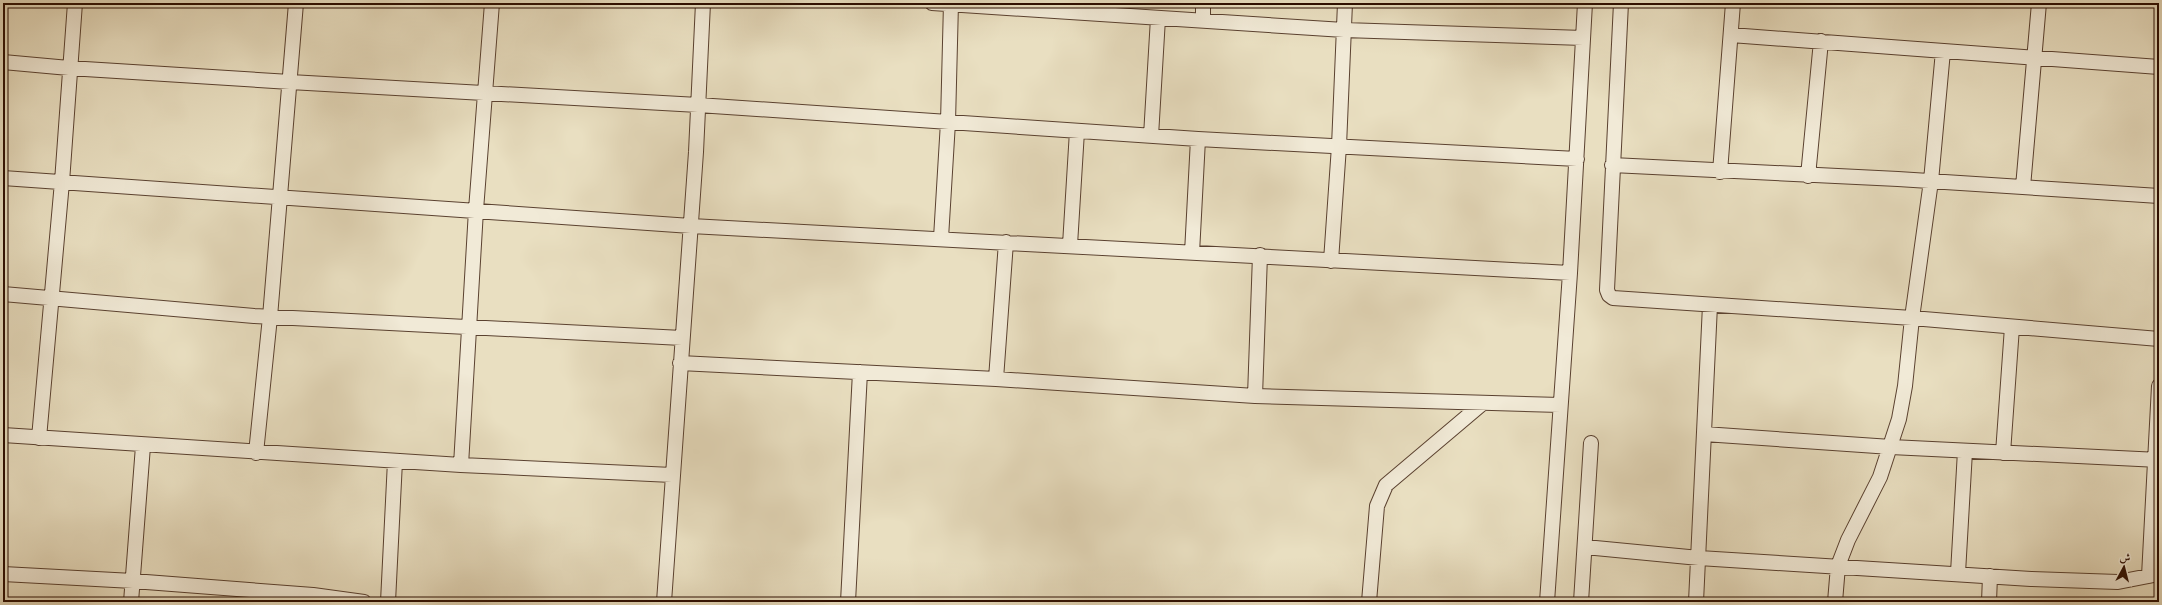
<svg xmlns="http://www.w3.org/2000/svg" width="2162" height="605" font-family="'IM FELL English',Amiri,serif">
	<rect width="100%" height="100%" fill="#e9dfc1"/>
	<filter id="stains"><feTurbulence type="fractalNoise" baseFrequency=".005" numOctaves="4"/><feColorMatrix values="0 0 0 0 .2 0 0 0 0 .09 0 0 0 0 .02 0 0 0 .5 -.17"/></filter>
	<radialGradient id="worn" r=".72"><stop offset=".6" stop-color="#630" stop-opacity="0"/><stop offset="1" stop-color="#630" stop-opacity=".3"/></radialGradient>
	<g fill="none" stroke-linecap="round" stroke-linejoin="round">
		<defs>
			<path id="minor" d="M932,3L1344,30L1583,38
				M1621,3L1607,290L1609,295L1613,298L1912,318L2159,339
				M1203,20V3
				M1731,35L2159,67
				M3,62L69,68L290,82L698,105L1198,139L1577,159
				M1151,136L1158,18
				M1612,165L1898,179L2159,196
				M1720,172L1733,3
				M1808,176L1821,41
				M3,178L691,226L1570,273
				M2023,187L2039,3
				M941,238L948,122L951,3
				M1070,245L1077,131
				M1192,253L1198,139
				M1331,261L1339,146L1345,3
				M3,294L254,316L682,338
				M680,363L996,379L1255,396L1560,405
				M996,379L1006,242
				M1255,396L1260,255
				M1704,434L1891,447L2159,460
				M3,435L461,465L672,475
				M39,438L62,182L75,3
				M256,453L270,317L296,3
				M2003,453L2012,327
				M461,465L476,210L492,3
				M1585,547L1699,558L2031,579L2118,582L2159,574
				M1958,573L1965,451
				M3,574L133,581L313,595L364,602
				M2149,576L2159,386
				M131,602L143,446
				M388,602L395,461
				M664,602L696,152L703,3
				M848,602L860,372
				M1369,602L1377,506L1386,485L1483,403
				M1547,602L1570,273L1585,3
				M1581,602L1591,443
				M1696,602L1710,305
				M1835,602L1838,566L1848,540L1880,477L1899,419L1905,386L1912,318L1931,181L1943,51
				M1989,602L1990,576"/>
		</defs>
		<use href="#minor" stroke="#5a4130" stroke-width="16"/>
		<use href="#minor" stroke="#f1ead7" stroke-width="14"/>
	</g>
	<rect width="2162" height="605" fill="none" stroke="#e9dfc1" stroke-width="16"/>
	<rect x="4" y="4" width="2154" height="597" fill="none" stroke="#2b0c00" stroke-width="2"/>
	<rect x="8" y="8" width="2146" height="589" fill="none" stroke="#2b0c00"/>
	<g transform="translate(2124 567) rotate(7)" stroke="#f1ead7" stroke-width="3" paint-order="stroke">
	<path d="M0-3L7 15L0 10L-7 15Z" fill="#2b0c00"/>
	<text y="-6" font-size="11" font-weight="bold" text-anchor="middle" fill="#2b0c00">ش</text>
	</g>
	<rect width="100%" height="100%" filter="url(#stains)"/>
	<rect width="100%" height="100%" fill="url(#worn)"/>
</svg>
